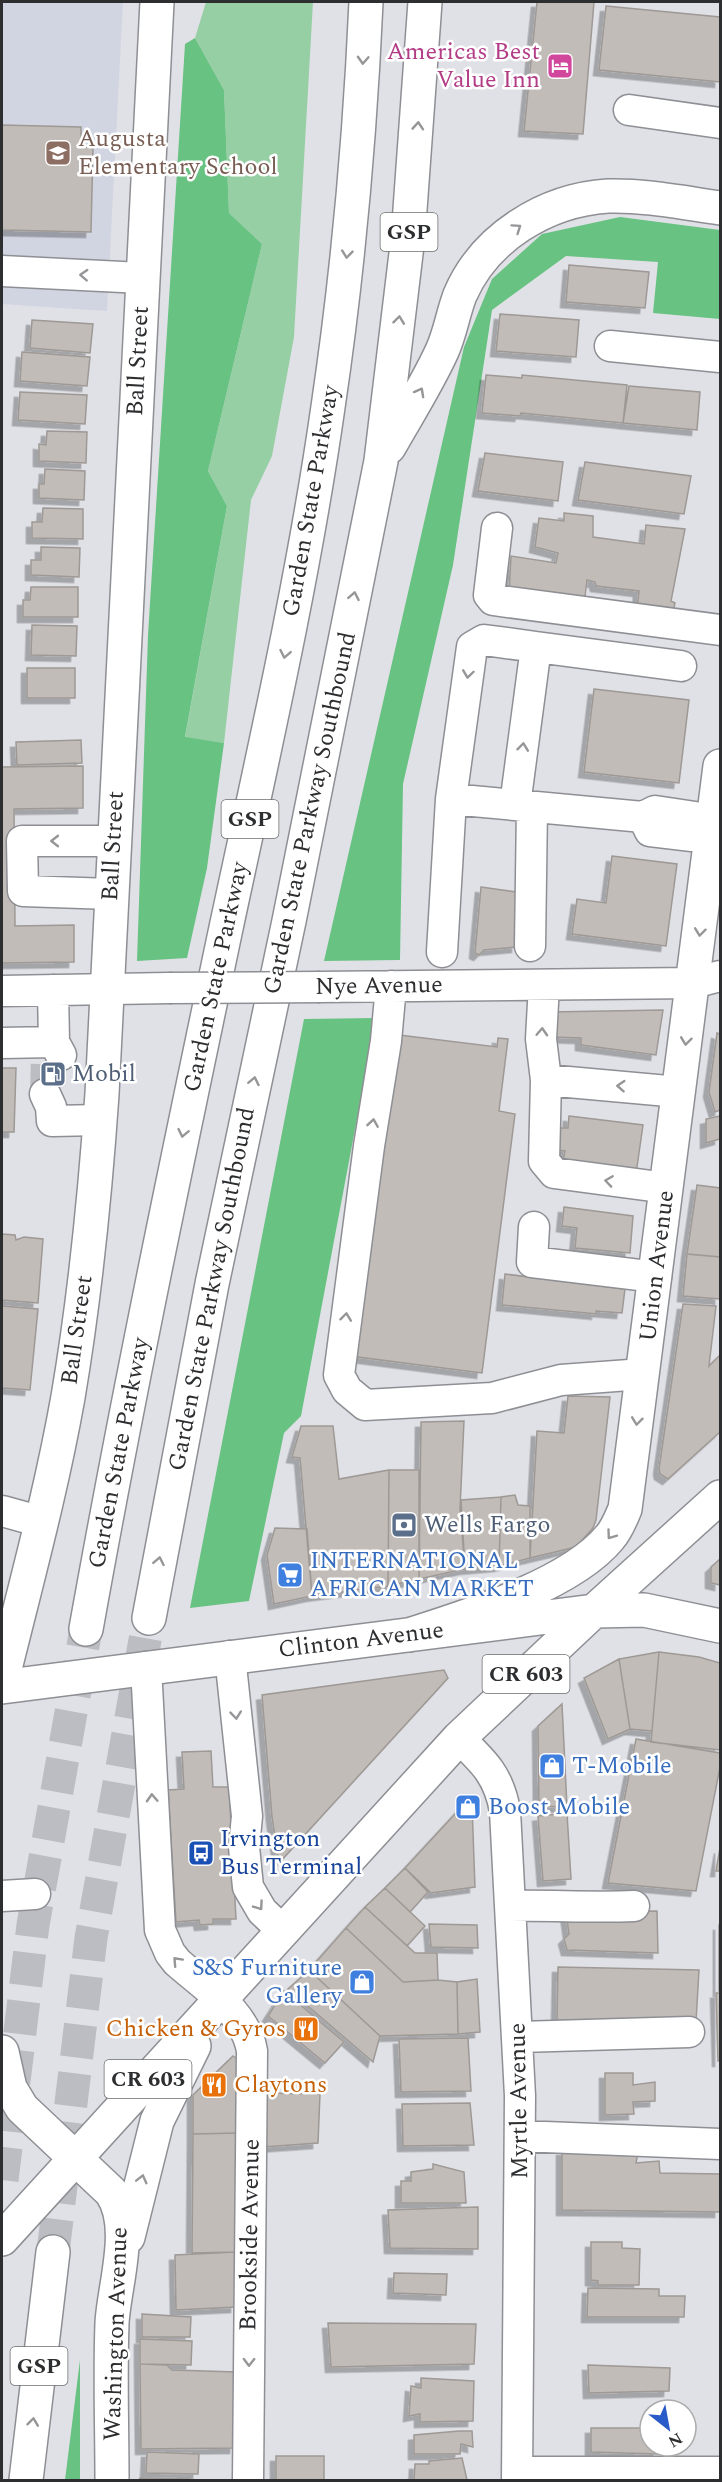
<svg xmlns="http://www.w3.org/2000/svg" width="722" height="2482" font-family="Spectral,serif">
	<defs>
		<filter id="shadow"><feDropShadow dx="-5.5" dy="5.5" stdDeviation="0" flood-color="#0004"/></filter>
	</defs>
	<rect width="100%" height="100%" fill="#e0e1e7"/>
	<path fill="#d1d4e1" d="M2,2H123L107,311L2,304Z"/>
	<path fill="#97cfa4" d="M206,2H313L294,337L272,456L251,500L224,743L185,738L227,506L208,471L262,244L229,213L224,90L195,38Z"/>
	<path fill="#68c281" d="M195,38L224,90L229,213L262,244L208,471L227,506L185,737L224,743L207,868L187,958L137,961L148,635L185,44Z
		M620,217L720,230V319L653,313L658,262L566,256L492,310L453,565L403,784L400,960L324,961L464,347L492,279L542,234Z
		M376,1018L301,1416L284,1433L249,1601L190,1608L304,1019Z
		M80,2360V2480H65Z"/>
	<path fill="#c1bcb8" stroke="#9e9995" stroke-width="1.5" filter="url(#shadow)" d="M537,2H594L583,134L524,131Z
		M606,6L720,17V82L599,70Z
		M2,125L81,127V147L93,148L91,232L2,230Z
		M569,265L649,272L645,308L566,302Z
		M500,314L579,320L576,357L496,351Z
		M32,320L93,324L90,353L30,348Z
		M22,352L90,357L87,386L20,381Z
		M486,375L522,378V375L627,385L623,423L521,413L520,416L482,413Z
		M629,386L700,392L697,430L623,423Z
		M20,392L87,395L85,424L18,420Z
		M47,431L87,432L86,463L39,461V444L46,445Z
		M485,453L563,462L558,501L478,491Z
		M585,462L691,476L684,514L578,500Z
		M45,469L85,471L84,500L39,498V484H44Z
		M43,508L83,509V539L32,538V522H42Z
		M564,513L593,516V537L644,544L646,525L685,529L671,601L675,603L672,616L637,611L639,591L596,586L595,582L587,580L584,605L509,594L511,556L556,563L558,553L535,547L539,518L564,521Z
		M41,547L80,548L79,577L31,575V560H41Z
		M31,587H78V617H23V600H30Z
		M32,625L77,626L76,656L31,655Z
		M27,668H75V698H27Z
		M594,689L689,700L679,783L584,772Z
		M81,740L82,763L17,765L16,742Z
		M83,766V808L14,809L15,926L74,925V962L2,963V767Z
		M612,856L677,864L666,946L572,934L577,899L606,903Z
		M481,887L516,892L517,947L484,950L479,955L475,953Z
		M663,1010L656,1055L581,1045V1038L551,1037L549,1012Z
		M717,1033L720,1034V1110L715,1112L709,1092Z
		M391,1034L497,1047L498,1038L508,1039L499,1111L515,1114L482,1373L350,1356Z
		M2,1068H16L14,1132H2Z
		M569,1116L643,1125L636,1174L562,1165L565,1151L555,1150L558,1128H568Z
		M720,1116V1139L706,1143V1119Z
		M697,1185L720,1188V1257L687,1254Z
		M564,1207L633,1216L630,1253L575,1248L577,1228L562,1226Z
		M2,1234L15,1235L16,1240L24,1237L43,1239L38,1303L2,1300Z
		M687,1254L720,1257V1299L683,1296Z
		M505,1274L625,1289L622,1313L596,1311L597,1314L502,1305Z
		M683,1304L716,1306L709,1366L720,1355V1432L668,1479L660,1474L659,1469Z
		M2,1306L38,1309L30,1390L2,1388Z
		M568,1396L610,1397L596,1520L593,1528L576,1547L530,1558L537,1431L564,1433Z
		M464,1421L460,1509L465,1569L419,1579L421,1422Z
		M301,1426H333L339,1479L389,1470L388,1586L312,1596L300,1458L292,1457Z
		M389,1470H419V1579L388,1586Z
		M515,1495L518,1505L530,1506V1558L499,1566L501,1497Z
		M501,1497L499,1566L465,1569L461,1500Z
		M275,1528L307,1529L312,1596L274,1604L267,1555Z
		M720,1559V1585L711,1583V1567Z
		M659,1652L652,1731L630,1729L619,1659Z
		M659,1652L699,1657L720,1663V1750L651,1742Z
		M619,1659L630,1729L608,1739L584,1678Z
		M444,1670L448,1678L279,1863L272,1817L262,1695Z
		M562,1704L567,1807L539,1806L538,1726Z
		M636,1739L720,1753V1767L696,1891L608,1883Z
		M211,1751L213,1787H229L236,1919H213V1924L200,1925L199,1920L176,1922L168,1790L184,1789L182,1752Z
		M467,1801L472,1805L475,1887L431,1893L405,1868Z
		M567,1813L571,1879L543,1881L538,1816Z
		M720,1848V1871H716Z
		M405,1868L428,1892L410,1912L385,1888Z
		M385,1888L425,1926L407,1946L365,1907Z
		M365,1907L415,1953H437L438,1980L403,1982L346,1928Z
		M657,1911L658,1953L567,1950L564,1939L569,1934L566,1912Z
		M429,1924L477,1925L478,1948L431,1947Z
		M719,1925H720V1991H719Z
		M346,1928L403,1982L438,1980L457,1982L458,2034L380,2036L309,1970Z
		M558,1967L699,1970L696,2022L557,2020Z
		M309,1970L380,2036L373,2062L288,1989Z
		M477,1979L480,2032L458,2034L457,1982Z
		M284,1991L344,2042L325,2063L268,2016Z
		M716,1993H720V2061H718Z
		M468,2038L471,2091L401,2092L399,2039Z
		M233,2056L239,2060L238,2133L193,2134V2095Z
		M605,2073H633V2085L655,2082V2101L633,2102L634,2114L605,2115Z
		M265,2093L320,2094L318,2143L263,2147Z
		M470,2103L474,2145L403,2146L402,2104Z
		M238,2133L236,2252L192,2253L193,2134Z
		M562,2150L638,2153L636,2163L659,2161L660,2173L720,2174V2212L562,2210Z
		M433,2164L464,2172L466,2203H401V2181H411V2172L433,2169Z
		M478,2207V2249L390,2248L388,2210Z
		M591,2242H622V2248L640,2249L639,2285H598V2281L591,2280Z
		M236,2252V2307L176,2310L175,2255Z
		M394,2273L447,2274L446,2295L393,2293Z
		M588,2288L659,2289V2296H685L684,2317H587Z
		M142,2314L191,2317L190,2337H142Z
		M328,2323L476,2324L474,2364L331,2367Z
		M140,2339L192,2341L191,2365L140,2364Z
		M140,2364L167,2365L172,2370L237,2372L235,2448L141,2449Z
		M588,2365L670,2368L669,2391L589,2393Z
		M421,2378L474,2381L473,2421L420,2422V2414L409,2416L411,2386L421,2388Z
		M591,2428H650V2446H658V2454L591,2452Z
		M459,2431H472L473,2447L461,2444L460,2454H414V2435Z
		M147,2452L199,2454L198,2474L146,2473Z
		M276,2456H324V2480H276Z
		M462,2458L467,2480H414L415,2464H429V2461Z
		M140,2478L190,2479L189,2480H139Z"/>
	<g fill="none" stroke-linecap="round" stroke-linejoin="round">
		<path stroke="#bcbdc2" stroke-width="30" stroke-dasharray="30 15" stroke-linecap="butt" d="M45,1094L46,1054"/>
		<path stroke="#bcbdc2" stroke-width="33" stroke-dasharray="33 16" stroke-linecap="butt" d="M2,2180L33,1925L86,1629
			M53,2252L91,1938L149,1618"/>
		<defs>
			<path id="minor" d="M629,110L720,123
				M2,271L142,278
				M610,346L720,357
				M497,528L489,595L493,600L720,630
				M536,647L681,666
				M451,799L643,817
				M705,830L695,817L655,811L643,817L650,831L692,836L705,830L720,832
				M111,894L23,891L22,841H113
				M530,946L532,807
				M442,952L451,799L472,647L484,640L536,647L515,805
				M544,985L541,1039L546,1080L544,1161L554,1173L667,1188
				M391,986L386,1041L369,1146L339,1375L347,1390L365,1405L492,1398L561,1380L643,1374
				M320,987L693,983L720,976
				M53,990L54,1042L61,1055
				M2,991L169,988
				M2,1043L54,1042
				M546,1080L679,1092
				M45,1094L51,1107L52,1121L100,1120
				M534,1227L532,1262L656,1277
				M2,1511L42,1522
				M230,1656L247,1816L244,1847L248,1887L262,1911L283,1931
				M146,1667L160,1930L170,1953L177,1962C205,1987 246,2012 252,2051L248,2480
				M459,1738C484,1762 499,1776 505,1811L520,2096L517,2480
				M2,1896L35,1894
				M511,1906C552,1905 593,1908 634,1906
				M519,2037L689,2032
				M520,2136L720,2144
				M517,2472H720"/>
			<path id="major" d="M409,1635C468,1616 571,1585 610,1537C617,1529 621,1518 625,1509L720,766
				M2,1681C25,1587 51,1493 68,1397C85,1297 95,1196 102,1094L157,2
				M2,1687L594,1611L644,1610L720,1626
				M2,2052L10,2088L22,2108L111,2192C135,2226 114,2285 112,2323C110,2376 112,2428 112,2480
				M128,2237L157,2121L194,2046
				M2,2239L459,1738L594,1611L720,1497"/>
			<path id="highway" d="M389,447C407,415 427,384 442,351C450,334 453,313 460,295C485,237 546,200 608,196C645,195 684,203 720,208
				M149,1618L212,1284L289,921L381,461L408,237L425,2
				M86,1629C128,1394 177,1161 226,928C263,755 303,582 328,407C348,272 360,137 366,2
				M26,2480L53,2252"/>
		</defs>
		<use href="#minor" stroke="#8e8f94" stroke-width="33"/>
		<use href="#major" stroke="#8e8f94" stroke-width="36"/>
		<use href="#highway" stroke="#8e8f94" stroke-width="36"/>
		<use href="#minor" stroke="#fff" stroke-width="30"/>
		<use href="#major" stroke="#fff" stroke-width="33"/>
		<use href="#highway" stroke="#fff" stroke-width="33"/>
		<defs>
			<path id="minor-bridge" d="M169,988L320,987"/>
		</defs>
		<use href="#minor-bridge" stroke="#8e8f94" stroke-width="33" stroke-linecap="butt"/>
		<use href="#minor-bridge" stroke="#fff" stroke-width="30"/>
	</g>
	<defs><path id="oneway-chevron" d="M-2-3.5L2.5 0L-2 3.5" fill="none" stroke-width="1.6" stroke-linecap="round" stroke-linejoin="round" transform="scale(1.5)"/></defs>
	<g stroke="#969698">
		<use href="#oneway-chevron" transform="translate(363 60) rotate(93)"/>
		<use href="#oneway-chevron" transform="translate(418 126) rotate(-86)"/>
		<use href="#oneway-chevron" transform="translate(517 228) rotate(-35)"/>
		<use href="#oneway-chevron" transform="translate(347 254) rotate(96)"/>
		<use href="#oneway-chevron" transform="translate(84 275) rotate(-177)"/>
		<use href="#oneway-chevron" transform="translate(399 320) rotate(-83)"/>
		<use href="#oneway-chevron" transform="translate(420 392) rotate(-61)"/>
		<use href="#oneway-chevron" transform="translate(354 596) rotate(-79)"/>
		<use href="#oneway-chevron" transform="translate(285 654) rotate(101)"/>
		<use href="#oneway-chevron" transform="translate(468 674) rotate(98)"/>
		<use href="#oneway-chevron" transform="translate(523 747) rotate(-83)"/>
		<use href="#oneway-chevron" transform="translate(55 841) rotate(-180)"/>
		<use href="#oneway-chevron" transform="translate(700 932) rotate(97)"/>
		<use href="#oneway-chevron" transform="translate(542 1032) rotate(-87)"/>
		<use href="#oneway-chevron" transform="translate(686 1041) rotate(97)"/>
		<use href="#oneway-chevron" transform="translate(254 1081) rotate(-78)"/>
		<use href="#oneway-chevron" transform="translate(621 1086) rotate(-176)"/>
		<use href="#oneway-chevron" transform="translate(373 1123) rotate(-81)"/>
		<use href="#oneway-chevron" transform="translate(183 1133) rotate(102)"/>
		<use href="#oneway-chevron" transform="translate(609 1181) rotate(-172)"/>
		<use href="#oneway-chevron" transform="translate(346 1317) rotate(-83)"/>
		<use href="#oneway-chevron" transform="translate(637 1421) rotate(97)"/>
		<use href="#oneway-chevron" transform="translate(611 1535) rotate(126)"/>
		<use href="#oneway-chevron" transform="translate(159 1561) rotate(-79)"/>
		<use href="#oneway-chevron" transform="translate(236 1715) rotate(84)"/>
		<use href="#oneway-chevron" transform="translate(152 1798) rotate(-93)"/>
		<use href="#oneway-chevron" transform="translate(259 1906) rotate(55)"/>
		<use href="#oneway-chevron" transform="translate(177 1961) rotate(-133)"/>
		<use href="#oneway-chevron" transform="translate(142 2179) rotate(-76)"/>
		<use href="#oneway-chevron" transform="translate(249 2362) rotate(91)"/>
		<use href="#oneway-chevron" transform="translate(33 2422) rotate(-83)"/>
	</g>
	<defs>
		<symbol id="hotel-square" viewBox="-11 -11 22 22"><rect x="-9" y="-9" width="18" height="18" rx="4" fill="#d1479c" stroke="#fff"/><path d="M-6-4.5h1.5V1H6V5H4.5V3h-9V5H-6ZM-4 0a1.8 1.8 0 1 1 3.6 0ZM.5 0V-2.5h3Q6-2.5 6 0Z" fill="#fff"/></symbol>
		<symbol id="school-square" viewBox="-11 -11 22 22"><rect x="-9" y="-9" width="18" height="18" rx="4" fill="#8d6e63" stroke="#fff"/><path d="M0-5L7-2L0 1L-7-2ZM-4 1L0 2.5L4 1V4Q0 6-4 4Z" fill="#fff"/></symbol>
		<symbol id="fuel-square" viewBox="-11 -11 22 22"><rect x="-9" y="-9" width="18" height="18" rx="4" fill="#5c6f8a" stroke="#fff"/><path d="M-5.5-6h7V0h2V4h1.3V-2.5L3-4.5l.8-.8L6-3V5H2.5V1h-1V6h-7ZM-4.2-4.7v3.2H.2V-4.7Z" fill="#fff"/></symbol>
		<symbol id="bank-square" viewBox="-11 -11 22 22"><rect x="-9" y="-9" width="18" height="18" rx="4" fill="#5c6f8a" stroke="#fff"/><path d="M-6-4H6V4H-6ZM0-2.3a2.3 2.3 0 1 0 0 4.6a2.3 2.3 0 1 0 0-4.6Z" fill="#fff"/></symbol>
		<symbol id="supermarket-square" viewBox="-11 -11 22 22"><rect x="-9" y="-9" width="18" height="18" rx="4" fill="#3f7fe0" stroke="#fff"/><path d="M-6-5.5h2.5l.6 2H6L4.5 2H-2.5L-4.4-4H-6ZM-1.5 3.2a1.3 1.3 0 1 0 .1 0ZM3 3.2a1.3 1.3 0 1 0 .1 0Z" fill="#fff"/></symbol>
		<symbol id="shop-square" viewBox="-11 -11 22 22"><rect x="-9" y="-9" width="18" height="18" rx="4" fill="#3f7fe0" stroke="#fff"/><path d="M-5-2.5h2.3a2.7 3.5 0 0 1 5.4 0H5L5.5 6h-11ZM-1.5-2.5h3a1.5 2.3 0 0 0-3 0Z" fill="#fff"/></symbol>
		<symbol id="bus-square" viewBox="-11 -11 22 22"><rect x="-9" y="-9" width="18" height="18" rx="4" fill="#1a4fb4" stroke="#fff"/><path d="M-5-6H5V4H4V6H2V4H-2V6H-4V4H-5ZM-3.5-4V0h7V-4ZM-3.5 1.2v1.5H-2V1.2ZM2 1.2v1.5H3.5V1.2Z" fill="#fff"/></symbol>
		<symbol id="restaurant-square" viewBox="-11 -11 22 22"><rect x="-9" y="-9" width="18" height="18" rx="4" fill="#e8710a" stroke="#fff"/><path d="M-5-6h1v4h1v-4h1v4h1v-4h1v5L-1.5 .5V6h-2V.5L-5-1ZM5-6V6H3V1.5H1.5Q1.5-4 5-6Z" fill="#fff"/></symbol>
	</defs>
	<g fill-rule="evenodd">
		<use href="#hotel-square" x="545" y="51" width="30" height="30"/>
		<use href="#school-square" x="43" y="138" width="30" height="30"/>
		<use href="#fuel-square" x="38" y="1059" width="30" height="30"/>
		<use href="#bank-square" x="389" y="1510" width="30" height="30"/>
		<use href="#supermarket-square" x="275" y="1560" width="30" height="30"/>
		<use href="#shop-square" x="537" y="1751" width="30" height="30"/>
		<use href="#shop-square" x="453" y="1792" width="30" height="30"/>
		<use href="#bus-square" x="186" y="1838" width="30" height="30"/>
		<use href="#shop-square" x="347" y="1967" width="30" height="30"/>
		<use href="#restaurant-square" x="291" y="2014" width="30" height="30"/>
		<use href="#restaurant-square" x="199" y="2070" width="30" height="30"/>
	</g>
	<g text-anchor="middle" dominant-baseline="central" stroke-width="5" stroke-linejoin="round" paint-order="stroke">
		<g fill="#fff" stroke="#6c6d6e" stroke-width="1.5">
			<rect x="380.5" y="213" width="57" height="38" rx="4.5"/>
			<rect x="221.5" y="800" width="57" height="38" rx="4.5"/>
			<rect x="482.5" y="1655" width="87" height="38" rx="4.5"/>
			<rect x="104.5" y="2060" width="87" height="38" rx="4.5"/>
			<rect x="10.5" y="2347" width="57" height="38" rx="4.5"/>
		</g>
		<g font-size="22" font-weight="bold" fill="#2d2e30">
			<text x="409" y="232">GSP</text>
			<text x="250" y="819">GSP</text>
			<text x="526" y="1674">CR 603</text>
			<text x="148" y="2079">CR 603</text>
			<text x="39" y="2366">GSP</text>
		</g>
		<g font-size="24" fill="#b23c85" stroke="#fff" text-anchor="end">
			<text x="540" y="52">Americas Best<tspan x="540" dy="28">Value Inn</tspan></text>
		</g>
		<g font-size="24" fill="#785e54" stroke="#fff" text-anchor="start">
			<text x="78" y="139">Augusta<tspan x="78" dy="28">Elementary School</tspan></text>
		</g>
		<g font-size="24" fill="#2d2e30" stroke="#fff">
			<text transform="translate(138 361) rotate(-87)">Ball Street</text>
			<text transform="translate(311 501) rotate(-80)">Garden State Parkway</text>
			<text transform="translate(310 813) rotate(-78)">Garden State Parkway Southbound</text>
			<text transform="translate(113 846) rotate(-87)">Ball Street</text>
			<text transform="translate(216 977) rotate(-78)">Garden State Parkway</text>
			<text transform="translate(379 986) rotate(-1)">Nye Avenue</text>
			<text transform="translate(657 1266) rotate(-83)">Union Avenue</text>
			<text transform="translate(212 1289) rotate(-79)">Garden State Parkway Southbound</text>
			<text transform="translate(77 1330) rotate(-82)">Ball Street</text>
			<text transform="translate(119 1453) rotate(-79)">Garden State Parkway</text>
			<text transform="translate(361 1640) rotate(-7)">Clinton Avenue</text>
			<text transform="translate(519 2101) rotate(-91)">Myrtle Avenue</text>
			<text transform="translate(250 2235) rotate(-89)">Brookside Avenue</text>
			<text transform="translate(116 2334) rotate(-88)">Washington Avenue</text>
		</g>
		<g font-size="24" fill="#4e5e75" stroke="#fff" text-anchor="start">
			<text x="72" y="1074">Mobil</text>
			<text x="424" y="1525">Wells Fargo</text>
		</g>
		<g font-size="24" fill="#366cbe" stroke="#fff" text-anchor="start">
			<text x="310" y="1561">INTERNATIONAL<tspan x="310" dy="28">AFRICAN MARKET</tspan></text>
			<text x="572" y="1766">T-Mobile</text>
			<text x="488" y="1807">Boost Mobile</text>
			<text x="342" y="1968" text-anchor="end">S&amp;S Furniture<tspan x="342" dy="28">Gallery</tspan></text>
		</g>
		<g font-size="24" fill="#164399" stroke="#fff" text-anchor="start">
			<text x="220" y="1839">Irvington<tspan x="220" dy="28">Bus Terminal</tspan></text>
		</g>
		<g font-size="24" fill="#c56008" stroke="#fff" text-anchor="end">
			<text x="286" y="2029">Chicken &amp; Gyros</text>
			<text x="234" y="2085" text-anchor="start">Claytons</text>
		</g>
	</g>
	<rect width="722" height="2482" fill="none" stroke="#2d2e30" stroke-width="6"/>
	<g transform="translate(668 2428) rotate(149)"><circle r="28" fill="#ffffff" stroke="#ababac" stroke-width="1.5"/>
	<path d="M0-4.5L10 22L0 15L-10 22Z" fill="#2b5bc9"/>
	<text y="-9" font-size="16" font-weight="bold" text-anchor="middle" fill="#2d2e30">N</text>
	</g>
</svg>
